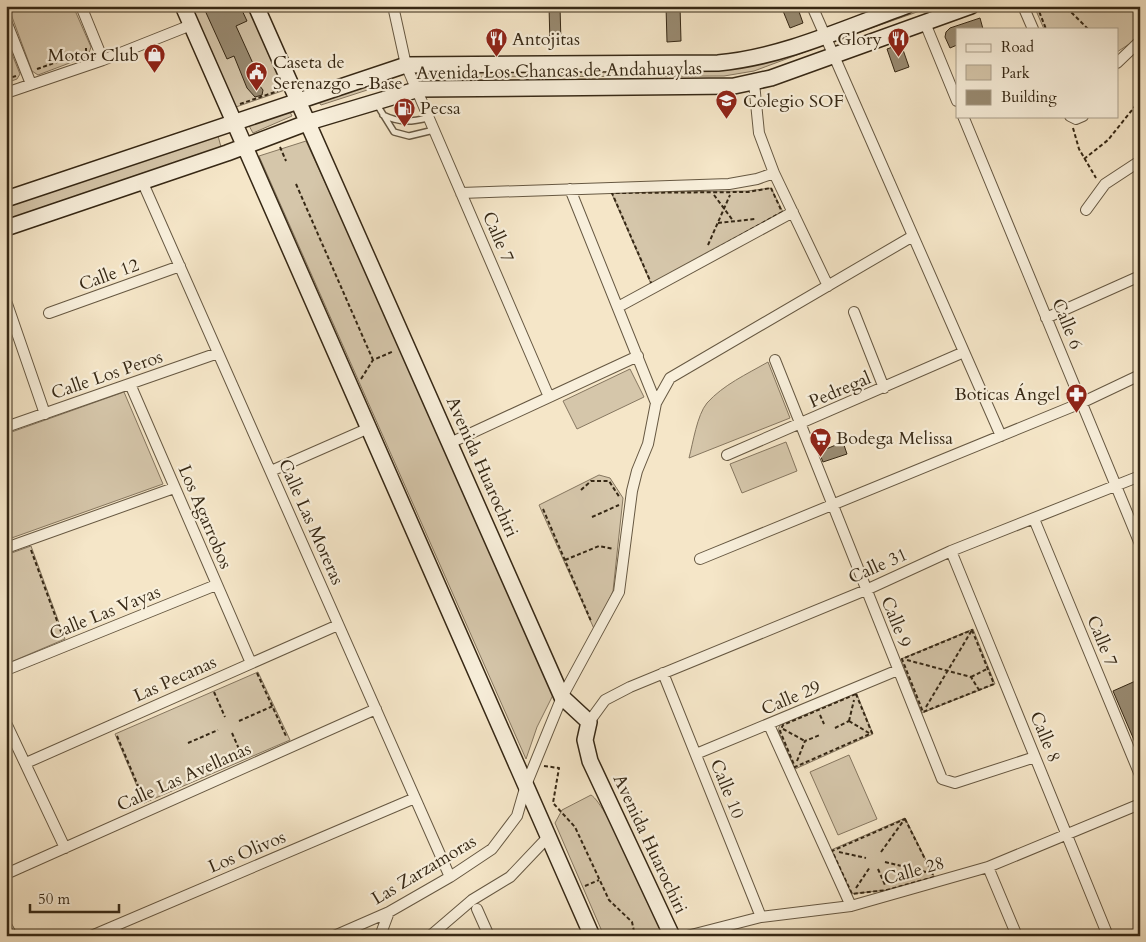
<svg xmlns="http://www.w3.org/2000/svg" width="1146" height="942" font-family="Cardo,serif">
	<rect width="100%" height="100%" fill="#f5e6c8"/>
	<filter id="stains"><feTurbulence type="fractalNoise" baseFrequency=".004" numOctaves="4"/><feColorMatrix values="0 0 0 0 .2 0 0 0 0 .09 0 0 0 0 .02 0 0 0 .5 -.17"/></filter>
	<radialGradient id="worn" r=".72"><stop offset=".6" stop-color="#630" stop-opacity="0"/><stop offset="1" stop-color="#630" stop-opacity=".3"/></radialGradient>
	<path fill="#d5c6aa" stroke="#867760" d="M8,6H73L91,47L88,56L38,75L32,71Z
		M189,6H249L285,90L233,108Z
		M919,6H934L846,37L845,33Z
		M1034,6H1140V37L1117,52V29H1044Z
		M6,39L20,74L17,79L6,83Z
		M811,44L813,49L754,71L724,76L429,77L428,70L737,67Z
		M391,78L392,82L321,105L319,102Z
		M290,112L292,116L253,133L248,124Z
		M217,132L221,147L6,222V205Z
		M306,141L380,302L553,695L537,727L526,759L259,156Z
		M771,188L783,212L652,286L611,192L747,191Z
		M768,362L790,418L689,458C693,443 697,415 707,403C723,385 747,374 768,362Z
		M630,369L644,397L577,429L563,401Z
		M124,392L163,484L6,540V434Z
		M786,442L797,471L742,493L730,464Z
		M599,475L610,478L623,498L613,591L595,631L539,505Z
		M31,546L65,639L6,664V555Z
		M973,629L995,684L922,713L901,659Z
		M258,672L290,740L144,803L115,734Z
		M856,692L873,734L795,769L778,730L780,725Z
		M849,755L877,819L838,835L810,772Z
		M591,795C607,804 653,912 664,936H604L555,823L562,810Z
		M905,818L935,878L887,890L850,894L831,850Z"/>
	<path fill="#998b72" stroke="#362815" d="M203,6H240L247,21L236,26L260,79L256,81L263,90L262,95L255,97L247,88L234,56L227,59Z
		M549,6H560L561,43L550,44Z
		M666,6H680L681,41L667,42Z
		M781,6H797L803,23L790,28Z
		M980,18L983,29H957V45L950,48L945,37L946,32L950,28Z
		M901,44L909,67L895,72L887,49Z
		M843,442L847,454L823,462L819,452Z
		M1140,679V754L1113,691Z"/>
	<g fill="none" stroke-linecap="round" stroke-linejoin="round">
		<defs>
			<path id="lane" d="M376,103L394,132L409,136L434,130
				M383,115C400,123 411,122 428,118"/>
			<path id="street" d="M81,6L103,60
				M393,6L406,65L549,397
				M812,6L1001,436
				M1023,6L1033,29
				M6,21L31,84
				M925,23L957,101
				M1117,63L1140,41
				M754,83L759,133L774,173L828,286
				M6,93L103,60L191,25
				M963,116L1140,544
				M1070,116L1076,119L1083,116
				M142,181L450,877
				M570,189L656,403
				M461,193L729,184L757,179L774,173
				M1086,210L1105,184L1140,161
				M6,301L45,414
				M618,307L793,212
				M854,312L884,388
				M49,313L180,266
				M1046,318L1140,276
				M775,360L942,779L955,783L1035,757
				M130,384L251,663
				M6,427L218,353
				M450,443L638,356
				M727,455L964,352
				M271,471L369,428
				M1034,519L1140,775
				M6,548L174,488
				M951,551L1108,936
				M700,559L1081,403L1140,375
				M6,670L216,585
				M663,673L761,917
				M589,722L605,700L630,687L866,590L951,551L1140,476
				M6,723L65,848
				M769,725L851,906
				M696,754L898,670
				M26,763L338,625
				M988,867L1017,936
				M6,874L376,709
				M477,909L489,936
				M6,925L12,936
				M115,926L119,936
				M91,936L415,798
				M334,936L389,912L450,877L492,849L517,816L526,785L562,697L619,592L632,491L637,471L648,444L656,403L670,378L913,236
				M380,936L389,912
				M430,936L472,900L510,877L548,837
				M687,936L761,917L851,906L988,867L1140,804"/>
			<path id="secondary" d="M183,6L592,936
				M256,6L562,697L589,722L585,740L590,761L672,936
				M6,199L406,65L718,63C783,57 845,28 906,6
				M6,228L227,153L309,122L419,89L734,86L771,78L971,6"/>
		</defs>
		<use href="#lane" stroke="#665842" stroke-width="8"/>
		<use href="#street" stroke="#665842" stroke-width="12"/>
		<use href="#secondary" stroke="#362815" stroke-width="18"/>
		<path stroke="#362815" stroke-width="2" stroke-dasharray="4 2.5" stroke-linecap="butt" d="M1037,6L1046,29
			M1060,6L1072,13L1088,29
			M37,69L86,52V48
			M6,79L16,76
			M240,104L278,91
			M1073,128L1079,149L1096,178
			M280,147L286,161
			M1084,159L1108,140L1140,100
			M296,184L373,360
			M771,188L782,212L652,285L612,193L748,192Z
			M714,195L734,222
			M718,223L755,219
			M708,245L730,195
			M361,379L373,360L394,351
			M581,490L591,481H609L620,498
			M543,509L591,621
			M592,517L619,505
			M31,550L63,637
			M565,560L599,546L614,549
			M972,630L994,684L923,712L902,659Z
			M907,660L971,677L979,690
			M257,673L286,736
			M971,677L987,669
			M214,692L225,717
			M856,694L872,733L795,767L780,731L783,725Z
			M926,707L972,630
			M820,715L824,724
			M239,721L273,706
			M849,721L854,700
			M849,721L869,733
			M835,728L849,721
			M783,729L805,741
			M232,733L242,756
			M117,736L144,800
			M188,743L218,730
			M797,761L805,741L820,735
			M544,766L559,768L553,803L575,827L609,900L632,922L635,936
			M905,819L934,877L887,890L852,894L832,851Z
			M839,852L866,858
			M881,852L904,820
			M885,862L926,872
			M878,869L885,885
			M585,886L599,880
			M856,888L870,867"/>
		<use href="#lane" stroke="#f8efdb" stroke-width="5"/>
		<use href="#street" stroke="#f8efdb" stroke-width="10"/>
		<use href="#secondary" stroke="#f8efdb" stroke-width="15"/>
	</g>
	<defs>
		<symbol id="restaurant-pin" viewBox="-11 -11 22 30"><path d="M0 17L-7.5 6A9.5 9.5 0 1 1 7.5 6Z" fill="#8f2418" stroke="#f8efdb"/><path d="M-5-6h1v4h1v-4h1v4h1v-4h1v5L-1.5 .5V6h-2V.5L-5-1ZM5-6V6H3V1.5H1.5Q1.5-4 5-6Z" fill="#fff"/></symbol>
		<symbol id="shop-pin" viewBox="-11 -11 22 30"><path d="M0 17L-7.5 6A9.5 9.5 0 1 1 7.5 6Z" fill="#8f2418" stroke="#f8efdb"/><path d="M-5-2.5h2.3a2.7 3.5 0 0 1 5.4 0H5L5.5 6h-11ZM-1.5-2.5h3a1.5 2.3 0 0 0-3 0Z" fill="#fff"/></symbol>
		<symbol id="civic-pin" viewBox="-11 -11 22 30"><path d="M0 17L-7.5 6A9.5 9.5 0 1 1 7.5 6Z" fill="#8f2418" stroke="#f8efdb"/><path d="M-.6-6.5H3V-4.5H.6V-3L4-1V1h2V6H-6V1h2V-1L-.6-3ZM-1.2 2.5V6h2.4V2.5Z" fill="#fff"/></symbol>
		<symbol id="school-pin" viewBox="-11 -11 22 30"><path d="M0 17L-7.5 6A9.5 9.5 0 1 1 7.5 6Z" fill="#8f2418" stroke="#f8efdb"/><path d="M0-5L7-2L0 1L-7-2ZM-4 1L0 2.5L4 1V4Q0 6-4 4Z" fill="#fff"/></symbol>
		<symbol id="fuel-pin" viewBox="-11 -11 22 30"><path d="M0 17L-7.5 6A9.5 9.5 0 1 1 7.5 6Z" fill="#8f2418" stroke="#f8efdb"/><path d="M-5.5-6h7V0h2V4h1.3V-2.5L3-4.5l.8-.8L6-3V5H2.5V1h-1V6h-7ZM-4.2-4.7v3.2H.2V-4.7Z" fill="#fff"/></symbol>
		<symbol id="pharmacy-pin" viewBox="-11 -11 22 30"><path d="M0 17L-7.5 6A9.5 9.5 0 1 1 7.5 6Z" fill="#8f2418" stroke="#f8efdb"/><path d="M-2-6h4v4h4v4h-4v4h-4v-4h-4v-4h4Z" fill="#fff"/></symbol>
		<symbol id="supermarket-pin" viewBox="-11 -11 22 30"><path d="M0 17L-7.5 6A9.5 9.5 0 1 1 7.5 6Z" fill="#8f2418" stroke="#f8efdb"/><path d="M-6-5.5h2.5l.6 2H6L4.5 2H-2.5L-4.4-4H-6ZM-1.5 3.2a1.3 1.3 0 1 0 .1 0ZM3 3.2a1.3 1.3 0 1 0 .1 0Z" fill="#fff"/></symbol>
	</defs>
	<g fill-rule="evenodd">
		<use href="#restaurant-pin" x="484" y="26" width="25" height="34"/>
		<use href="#restaurant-pin" x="886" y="26" width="25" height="34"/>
		<use href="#shop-pin" x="142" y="42" width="25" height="34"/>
		<use href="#civic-pin" x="244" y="60" width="25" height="34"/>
		<use href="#school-pin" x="714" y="88" width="25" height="34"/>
		<use href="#fuel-pin" x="392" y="96" width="25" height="34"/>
		<use href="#pharmacy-pin" x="1064" y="382" width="25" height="34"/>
		<use href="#supermarket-pin" x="808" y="426" width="25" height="34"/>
	</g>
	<g text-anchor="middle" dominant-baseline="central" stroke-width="4.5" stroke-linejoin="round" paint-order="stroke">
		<g font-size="18" fill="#362815" stroke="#f8efdb" text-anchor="start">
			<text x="512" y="39">Antojitas</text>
			<text x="882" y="39" text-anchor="end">Glory</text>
			<text x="139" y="55" text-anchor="end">Motor Club</text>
			<text x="273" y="62">Caseta de<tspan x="273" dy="21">Serenazgo - Base</tspan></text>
			<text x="743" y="101">Colegio SOF</text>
			<text x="420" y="108">Pecsa</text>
			<text x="1060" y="394" text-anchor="end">Boticas Ángel</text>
			<text x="836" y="438">Bodega Melissa</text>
		</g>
		<g font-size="18" fill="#362815" stroke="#f8efdb">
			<text transform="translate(559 71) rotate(-1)">Avenida Los Chancas de Andahuaylas</text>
			<text transform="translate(498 237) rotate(67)">Calle 7</text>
			<text transform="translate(109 275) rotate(-20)">Calle 12</text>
			<text transform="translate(1067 324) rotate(68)">Calle 6</text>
			<text transform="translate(107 375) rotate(-19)">Calle Los Peros</text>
			<text transform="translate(840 390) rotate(-23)">Pedregal</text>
			<text transform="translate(482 467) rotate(66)">Avenida Huarochiri</text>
			<text transform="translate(205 517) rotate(67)">Los Agarrobos</text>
			<text transform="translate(311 522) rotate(66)">Calle Las Moreras</text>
			<text transform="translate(878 566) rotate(-24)">Calle 31</text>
			<text transform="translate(105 613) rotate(-22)">Calle Las Vayas</text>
			<text transform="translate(896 622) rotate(68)">Calle 9</text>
			<text transform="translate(1102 641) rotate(68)">Calle 7</text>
			<text transform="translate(175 679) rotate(-24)">Las Pecanas</text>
			<text transform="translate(791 698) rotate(-23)">Calle 29</text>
			<text transform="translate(1045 737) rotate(68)">Calle 8</text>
			<text transform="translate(184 777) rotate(-24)">Calle Las Avellanas</text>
			<text transform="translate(727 789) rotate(68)">Calle 10</text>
			<text transform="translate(650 844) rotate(65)">Avenida Huarochiri</text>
			<text transform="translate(247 852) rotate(-23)">Los Olivos</text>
			<text transform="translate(424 870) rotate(-31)">Las Zarzamoras</text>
			<text transform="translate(914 871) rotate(-16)">Calle 28</text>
		</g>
	</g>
	<rect width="1146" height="942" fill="none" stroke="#f5e6c8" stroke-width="25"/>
	<rect x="8" y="8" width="1131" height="927" fill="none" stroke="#362815" stroke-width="2.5"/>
	<rect x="12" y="12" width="1121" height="917" fill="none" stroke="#362815"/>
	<rect x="956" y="28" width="162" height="90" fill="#f8efdb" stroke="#aa9f8c"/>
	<rect x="966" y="44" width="25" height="8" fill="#f8efdb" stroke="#aa9f8c"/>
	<text x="1001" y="52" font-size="15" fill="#362815">Road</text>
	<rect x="966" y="65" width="25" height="15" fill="#d5c6aa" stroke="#aa9f8c"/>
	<text x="1001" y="78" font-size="15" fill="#362815">Park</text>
	<rect x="966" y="90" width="25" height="15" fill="#998b72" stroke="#aa9f8c"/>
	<text x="1001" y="102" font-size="15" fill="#362815">Building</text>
	<path d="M30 904v8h89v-8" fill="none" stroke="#362815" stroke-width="2.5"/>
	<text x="38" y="904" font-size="15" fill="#362815" stroke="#f8efdb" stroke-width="4" paint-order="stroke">50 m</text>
	<rect width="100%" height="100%" filter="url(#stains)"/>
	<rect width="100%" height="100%" fill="url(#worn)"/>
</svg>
